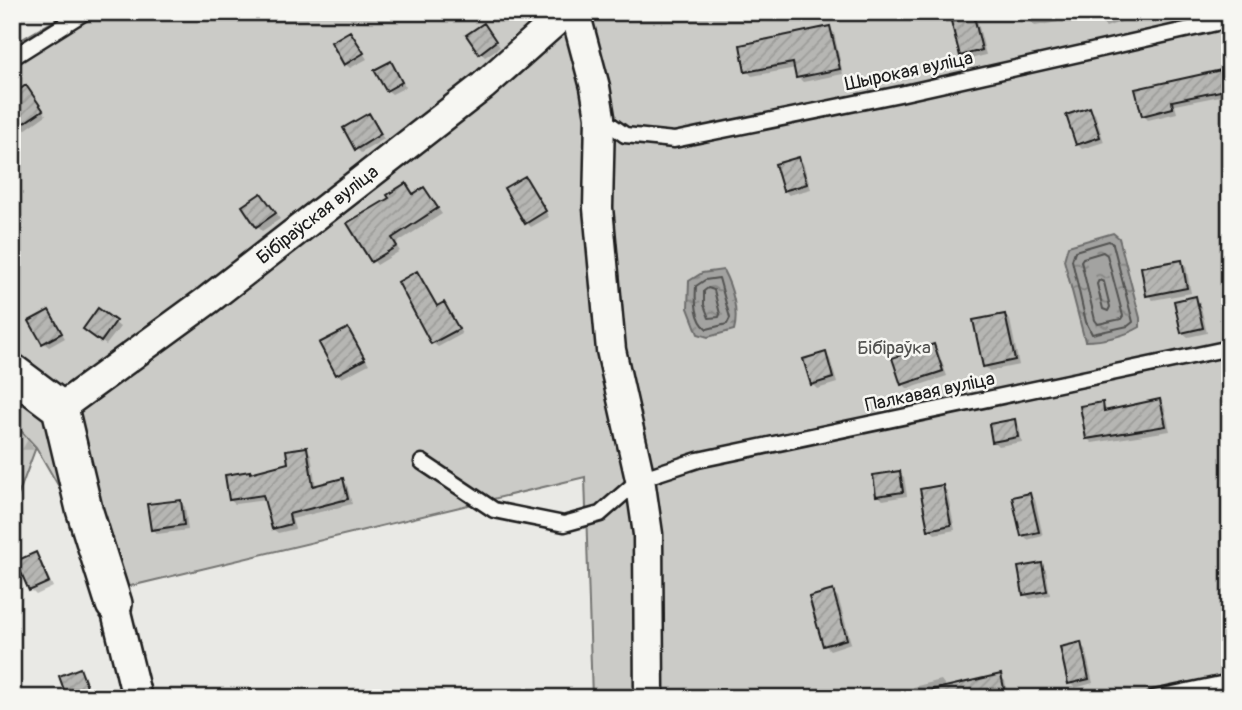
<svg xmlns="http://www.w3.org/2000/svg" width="1242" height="710" font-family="Pangolin,sans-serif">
	<defs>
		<pattern id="forest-firs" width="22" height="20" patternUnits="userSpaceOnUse" patternTransform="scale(1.75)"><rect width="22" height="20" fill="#cbcbc7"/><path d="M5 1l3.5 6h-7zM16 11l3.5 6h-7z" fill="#aeaeaa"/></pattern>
		<pattern id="water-ripples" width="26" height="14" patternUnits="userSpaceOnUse" patternTransform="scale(1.75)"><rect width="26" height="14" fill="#a3a3a1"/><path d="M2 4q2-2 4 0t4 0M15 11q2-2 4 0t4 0" fill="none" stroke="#848482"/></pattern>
		<pattern id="building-hatch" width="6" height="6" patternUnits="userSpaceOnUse" patternTransform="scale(1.75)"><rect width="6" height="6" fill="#b6b6b3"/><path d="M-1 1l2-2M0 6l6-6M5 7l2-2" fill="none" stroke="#9c9c99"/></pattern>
	</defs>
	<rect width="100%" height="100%" fill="#e9e9e5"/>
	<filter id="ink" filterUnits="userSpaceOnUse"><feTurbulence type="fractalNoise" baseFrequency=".0143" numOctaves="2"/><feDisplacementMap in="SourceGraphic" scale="14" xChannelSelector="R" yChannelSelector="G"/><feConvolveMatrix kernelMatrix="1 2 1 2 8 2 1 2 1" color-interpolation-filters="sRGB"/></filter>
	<g filter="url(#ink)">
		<path fill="url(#forest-firs)" stroke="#747472" stroke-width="2" d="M12,421L36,447L12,512Z"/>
		<path fill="#cbcbc7" stroke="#747472" stroke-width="2" d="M69,12H1230V698H592L585,477L118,589L36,447L12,421V45Z"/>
		<path fill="url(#water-ripples)" stroke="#6d6d6c" stroke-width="2" d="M1113,233L1119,238L1140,318V327C1125,336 1103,341 1085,341L1064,260L1068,246Z
			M723,270C732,287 739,311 734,330L708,337L698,334L688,308L689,281L702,273Z"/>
		<path fill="#0003" d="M737,12H751L740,16Z
			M1029,12H1056L1058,22L1035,26L1031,22Z
			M1098,12H1141L1142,15L1106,27L1101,22Z
			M973,18L978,23L986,55L966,60L961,55Z
			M829,28L834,33L843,74L803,82L798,77L796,68L752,76L747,71Z
			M488,30L500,47L485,57L480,52Z
			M350,33L367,59L350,68L345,64Z
			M390,63L406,87L392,94L387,90Z
			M1226,71L1230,75V94L1175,105L1177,113L1148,120L1143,115Z
			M31,92L46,115L18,135L12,129Z
			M1090,109L1095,114L1104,142L1082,149L1077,144Z
			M368,115L384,139L361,153L356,148Z
			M798,158L803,163L811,189L789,195L784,190Z
			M525,178L549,217L531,227L526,222Z
			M424,189L442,214L395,244L400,251L377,265L373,260L391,198L410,190L414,195Z
			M261,195L280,219L262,231L257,226Z
			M1181,261L1186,266L1191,293L1153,300L1148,295Z
			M421,278L438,307L444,304L448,309L462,334L438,347L433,343Z
			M1195,298L1200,303L1207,333L1188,337L1183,333Z
			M49,312L65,338L49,347L44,343Z
			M1005,315L1010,320L1019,365L989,371L985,366Z
			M115,323L120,327L106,345L90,333Z
			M348,330L369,364L342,378L337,374Z
			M934,346L938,351L947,376L908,389L903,384L895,359Z
			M825,354L830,359L837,383L817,389L812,384Z
			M1159,401L1164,405L1170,431L1092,443L1087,438L1102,404L1108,412Z
			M1014,421L1019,426L1022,442L999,446L994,441Z
			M306,449L311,454L316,487L342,480L347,485L352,504L292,519L295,529L278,533L273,529L266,500L235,504L230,500L251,475L290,464Z
			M899,473L904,477L907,496L883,500L878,495Z
			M942,487L947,491L955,530L935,534L930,529Z
			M1030,495L1035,500L1043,536L1027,540L1023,535Z
			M180,502L185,507L188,530L157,534L152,529Z
			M36,554L40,559L53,587L36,595L31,590Z
			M1041,565L1046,570L1050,595L1030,599L1025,594Z
			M833,592L838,597L851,643L830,650L825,645Z
			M1080,644L1085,649L1093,683L1075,688L1070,683Z
			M79,670L84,675L92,698H69Z
			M1000,676L1005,681L1009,698H916L913,687L941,680L947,688Z
			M833,688L839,698H813L812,692Z"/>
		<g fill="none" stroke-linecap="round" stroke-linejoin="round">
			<path stroke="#525251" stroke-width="2" d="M1109,241L1113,244L1133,322L1128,326L1092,334L1086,322L1072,260L1075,251Z
				M1103,252L1107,255L1123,316L1121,319L1098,324L1095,320L1081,261L1083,258Z
				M719,278L730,318L727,324L707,329C695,320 695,301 696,286L705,280Z
				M1099,280L1104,282L1110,307L1108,311L1103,309L1097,284Z
				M708,288L714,290L720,314L719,317L709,318L704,305V291Z"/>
		</g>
		<path fill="url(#building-hatch)" stroke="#1c1c1c" stroke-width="2" d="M974,16L982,50L960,56L951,21Z
			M484,23L496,41L479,54L466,35Z
			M830,26L840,69L796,78L793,63L745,72L740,45Z
			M350,31L364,53L344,65L331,42Z
			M391,61L402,82L386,91L374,70Z
			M1226,69L1230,89L1172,101L1173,108L1142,116L1135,89Z
			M26,85L43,110L12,131V95Z
			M1090,107L1100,137L1076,145L1066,115Z
			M369,113L381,134L355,150L343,128Z
			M799,157L807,184L783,191L775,164Z
			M525,176L546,211L525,224L504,188Z
			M406,183L413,194L424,187L438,208L392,238L397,246L371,262L347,223L389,198L387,195Z
			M261,193L276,213L256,227L242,206Z
			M1182,260L1187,288L1146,296L1141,267Z
			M417,271L437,306L444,302L459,329L431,344L398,282Z
			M1196,296L1203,328L1181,333L1174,301Z
			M98,308L116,321L101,342L83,329Z
			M49,310L62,333L42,344L29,321Z
			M1005,314L1015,360L983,367L973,320Z
			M348,328L365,359L336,375L319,343Z
			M934,344L943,371L901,385L892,358Z
			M826,352L833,378L811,385L803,359Z
			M1160,399L1166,426L1086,439L1080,406L1103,402L1104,411Z
			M1015,419L1018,437L992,442L989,424Z
			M307,447L313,486L343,478L348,499L289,514L291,524L272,529L263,495L229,500L225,475L250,471V473L288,463L286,450Z
			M900,471L903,492L876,496L873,475Z
			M943,485L951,525L928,530L920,489Z
			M1030,493L1039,532L1021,536L1012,497Z
			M181,500L184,525L151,530L147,504Z
			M36,552L49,582L29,591L16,561Z
			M1042,563L1047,591L1023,595L1018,567Z
			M833,590L847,639L823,646L809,597Z
			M1081,642L1089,679L1068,684L1060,647Z
			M80,668L91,698H67L59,676Z
			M1001,674L1006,698H933L932,690Z"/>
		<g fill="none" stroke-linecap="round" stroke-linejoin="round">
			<defs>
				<path id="service" d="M12,58L85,12
					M600,117L625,135L674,140L900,94L1230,20
					M422,462L494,510L564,524L600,514L640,479L698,460L1230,348
					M1154,698L1230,682"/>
				<g id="minor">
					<path d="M575,12L595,87L600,117L598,208L611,350L640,479L648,534L649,698"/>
					<path id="s1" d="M60,408L208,300L483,86L566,12"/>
					<path d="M114,604L137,698"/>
				</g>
				<path id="tertiary" d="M12,372L60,408L84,509L114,604"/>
			</defs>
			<use href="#service" stroke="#1c1c1c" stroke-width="19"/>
			<use href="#minor" stroke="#1c1c1c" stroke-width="33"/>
			<use href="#tertiary" stroke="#1c1c1c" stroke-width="40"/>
			<use href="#service" stroke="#f6f6f2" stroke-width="14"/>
			<use href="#minor" stroke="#f6f6f2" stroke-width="28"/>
			<use href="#tertiary" stroke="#f6f6f2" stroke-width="35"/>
		</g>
	</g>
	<g text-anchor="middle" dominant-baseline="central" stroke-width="5" stroke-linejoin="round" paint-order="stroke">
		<g font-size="19" fill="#1c1c1c" stroke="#f6f6f2">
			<text transform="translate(909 71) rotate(-12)">Шырокая вуліца</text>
			<text stroke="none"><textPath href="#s1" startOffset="322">Бібіраўская вуліца</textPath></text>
			<text transform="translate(930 392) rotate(-12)">Палкавая вуліца</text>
		</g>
		<g font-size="19" fill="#51514f" stroke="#f6f6f2">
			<text x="894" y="348">Бібіраўка</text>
		</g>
	</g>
	<rect width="1242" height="710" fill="none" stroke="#f6f6f2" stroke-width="42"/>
	<rect x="21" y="21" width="1200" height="668" fill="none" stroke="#1c1c1c" stroke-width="2.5" filter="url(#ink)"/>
</svg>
